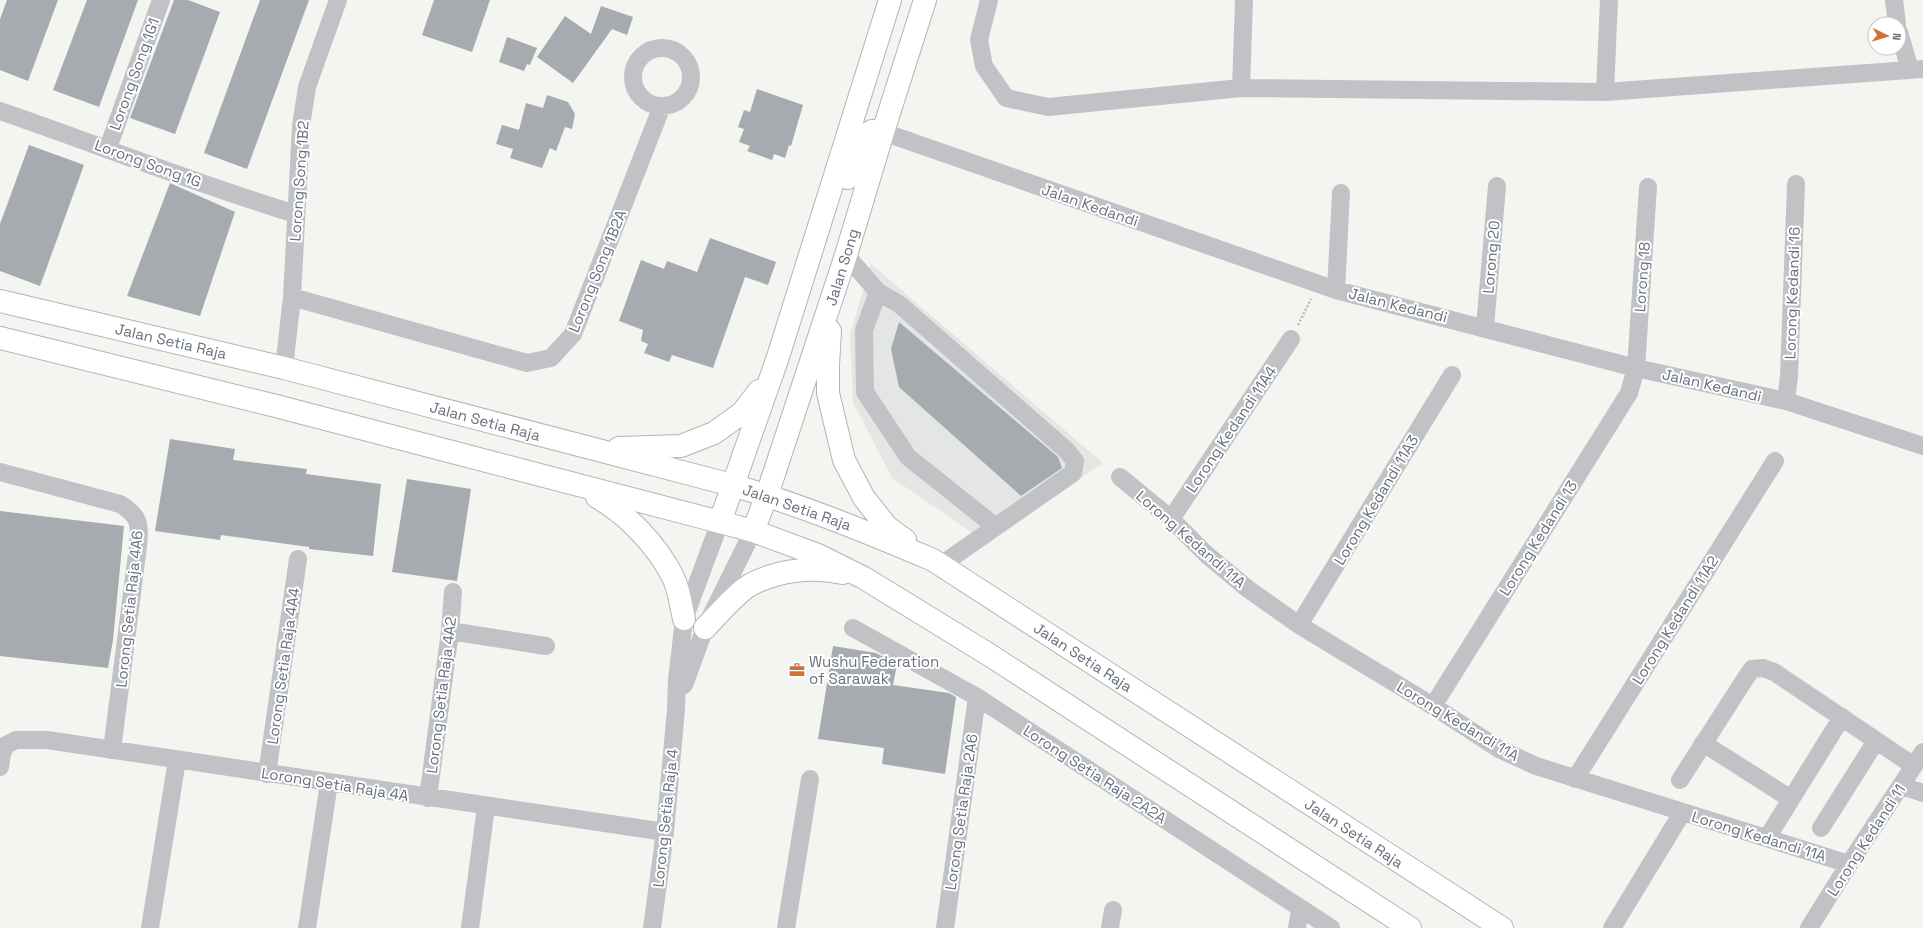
<svg xmlns="http://www.w3.org/2000/svg" width="1923" height="928" font-family="'Space Grotesk',sans-serif">
	<rect width="100%" height="100%" fill="#f4f4f1"/>
	<path fill="#e4e6e4" d="M871,264L1103,463L986,542L892,478L853,402L850,335Z"/>
	<path fill="#a6abb0" d="M7,0H58L28,81L0,70V19Z
		M87,0H138L99,107L53,90Z
		M174,0H188L220,12L175,134L130,118Z
		M260,0H309L247,169L204,153Z
		M434,0H490L472,52L422,35Z
		M601,6L633,17L627,35L612,29L573,83L537,57L565,16L591,34Z
		M507,37L537,48L530,65L527,64L524,71L499,62Z
		M757,89L803,105L791,146L789,145L785,158L774,154L772,160L747,151L750,146L739,142L744,129L738,127L744,110L750,112Z
		M547,95L568,102L575,114L572,129L565,127L556,151L550,148L542,168L510,158L513,149L496,144L502,125L519,130L526,103L543,108Z
		M29,145L84,165L40,286L0,271V224Z
		M170,183L235,212L200,316L127,296Z
		M710,238L776,262L768,285L745,277L713,368L672,355L669,362L644,353L648,344L641,341L643,330L619,321L641,260L664,269L667,261L697,272Z
		M899,322L1058,457L1062,468L1021,496L899,387L891,349Z
		M170,439L235,449L233,460L307,469L306,474L381,484L373,556L309,549V547L221,535L220,540L155,531Z
		M407,479L471,489L457,581L392,572Z
		M0,511L124,526L113,640L108,668L0,656Z
		M833,646L876,653L897,664L893,685L949,693L956,697L945,774L882,764L884,748L818,739Z"/>
	<g fill="none" stroke-linecap="round" stroke-linejoin="round">
		<defs>
			<path id="major" d="M848,178L865,135L872,131L883,132
				M0,301L284,368L732,485C801,505 867,532 933,560L1502,928
				M830,331L828,365V393L844,460L864,498L887,527L905,540
				M0,338L276,406L720,522L753,531L818,555L864,578L988,654L1410,928
				M619,448L681,446L714,433L742,413L759,391
				M597,497C627,514 657,545 673,577C679,589 681,605 684,619
				M720,522L778,357L890,0
				M753,531L767,495L846,255L883,132L925,0
				M705,628C717,616 736,593 750,585C778,570 813,566 843,573"/>
		</defs>
		<use href="#major" stroke="#b1b4b8" stroke-width="24"/>
		<path stroke="#b7b9bc" stroke-width="2.5" stroke-dasharray="2 2" stroke-linecap="butt" d="M1298,325L1311,299"/>
		<path stroke="#c0c2c5" stroke-width="18" d="M989,0L979,40L984,66L1006,98L1048,107L1241,88L1605,92
			M1609,0L1605,92L1923,69
			M1894,0L1897,24
			M1899,32L1910,70
			M633 77a29 29 0 1 1 58 0a29 29 0 1 1-58 0Z
			M1241,88L1244,0
			M0,111C99,145 196,184 296,214
			M883,132L1336,290L1636,368L1786,401L1923,446
			M108,148L161,0
			M846,255L878,292L899,304L1066,450L1075,461L1073,473L941,565
			M1336,290L1341,193
			M878,292L864,330L865,392L908,457L996,527
			M292,297L527,363L551,358L573,334L662,106
			M1485,327L1497,186
			M284,368L292,297L301,126L307,87L338,0
			M1786,401L1789,376L1796,184
			M0,472L120,504C140,516 140,524 138,546L112,750
			M1120,477L1171,519L1207,555L1248,589L1299,625L1433,706L1499,749L1536,766L1849,864
			M1171,519L1291,339
			M1299,625L1452,375
			M853,628L977,697L1331,928
			M450,631L546,646
			M684,685L705,628L753,531
			M1433,706L1629,393L1636,368L1648,187
			M1703,743L1791,799
			M0,767L2,754L6,745L16,740H47L665,832
			M267,774L298,559
			M1575,779L1775,461
			M1680,780L1747,676L1752,669L1763,668L1774,672L1914,766
			M1902,786L1923,793
			M428,798L450,631L453,592
			M1821,828L1876,741
			M1767,838L1842,717
			M150,928L177,760
			M307,928L329,783
			M470,928L486,807
			M652,928L665,832L676,709L677,680L684,619L720,522
			M786,928L810,779
			M945,928L977,697
			M1110,928L1113,910
			M1297,928L1300,908
			M1612,928L1682,813
			M1809,928L1849,864L1923,752"/>
		<use href="#major" stroke="#fff" stroke-width="22"/>
	</g>
	<defs>
		<symbol id="office-bare" viewBox="-9 -9 18 18"><path d="M-6-3h4V-5.5h4V-3h4V5H-6ZM-1-4.5V-3h2v-1.5ZM-6 0V1H6V0Z" fill="#ce7137" stroke="#fff" stroke-width="2.5" paint-order="stroke"/></symbol>
	</defs>
	<g fill-rule="evenodd">
		<use href="#office-bare" x="786" y="659" width="22" height="22"/>
	</g>
	<g text-anchor="middle" dominant-baseline="central" stroke-width="4" stroke-linejoin="round" paint-order="stroke">
		<g font-size="15" fill="#67707e" stroke="#fff">
			<text transform="translate(134 74) rotate(-70)">Lorong Song 1G1</text>
			<text transform="translate(148 163) rotate(20)">Lorong Song 1G</text>
			<text transform="translate(299 181) rotate(-86)">Lorong Song 1B2</text>
			<text transform="translate(1090 205) rotate(19)">Jalan Kedandi</text>
			<text transform="translate(1491 257) rotate(-85)">Lorong 20</text>
			<text transform="translate(842 267) rotate(-73)">Jalan Song</text>
			<text transform="translate(597 271) rotate(-68)">Lorong Song 1B2A</text>
			<text transform="translate(1642 277) rotate(-86)">Lorong 18</text>
			<text transform="translate(1792 293) rotate(-88)">Lorong Kedandi 16</text>
			<text transform="translate(1398 305) rotate(14)">Jalan Kedandi</text>
			<text transform="translate(171 341) rotate(13)">Jalan Setia Raja</text>
			<text transform="translate(1712 385) rotate(13)">Jalan Kedandi</text>
			<text transform="translate(485 421) rotate(15)">Jalan Setia Raja</text>
			<text transform="translate(1231 429) rotate(-56)">Lorong Kedandi 11A4</text>
			<text transform="translate(1376 500) rotate(-59)">Lorong Kedandi 11A3</text>
			<text transform="translate(797 507) rotate(19)">Jalan Setia Raja</text>
			<text transform="translate(1538 538) rotate(-58)">Lorong Kedandi 13</text>
			<text transform="translate(1191 539) rotate(41)">Lorong Kedandi 11A</text>
			<text transform="translate(129 609) rotate(-84)">Lorong Setia Raja 4A6</text>
			<text transform="translate(1675 620) rotate(-58)">Lorong Kedandi 11A2</text>
			<text transform="translate(1083 657) rotate(33)">Jalan Setia Raja</text>
			<text transform="translate(283 666) rotate(-82)">Lorong Setia Raja 4A4</text>
			<text transform="translate(441 695) rotate(-83)">Lorong Setia Raja 4A2</text>
			<text transform="translate(1458 721) rotate(31)">Lorong Kedandi 11A</text>
			<text transform="translate(1095 774) rotate(33)">Lorong Setia Raja 2A2A</text>
			<text transform="translate(335 784) rotate(9)">Lorong Setia Raja 4A</text>
			<text transform="translate(961 812) rotate(-82)">Lorong Setia Raja 2A6</text>
			<text transform="translate(665 818) rotate(-84)">Lorong Setia Raja 4</text>
			<text transform="translate(1354 833) rotate(33)">Jalan Setia Raja</text>
			<text transform="translate(1759 836) rotate(17)">Lorong Kedandi 11A</text>
			<text transform="translate(1866 840) rotate(-57)">Lorong Kedandi 11</text>
		</g>
		<g font-size="15" fill="#67707e" stroke="#fff" text-anchor="start">
			<text x="809" y="661">Wushu Federation<tspan x="809" dy="17">of Sarawak</tspan></text>
		</g>
	</g>
	<g transform="translate(1887 36) rotate(95)"><circle r="19" fill="#ffffff" stroke="#c2c6cb"/>
	<path d="M0-3L7 15L0 10L-7 15Z" fill="#ce7137"/>
	<text y="-6" font-size="11" font-weight="bold" text-anchor="middle" fill="#67707e">N</text>
	</g>
</svg>
